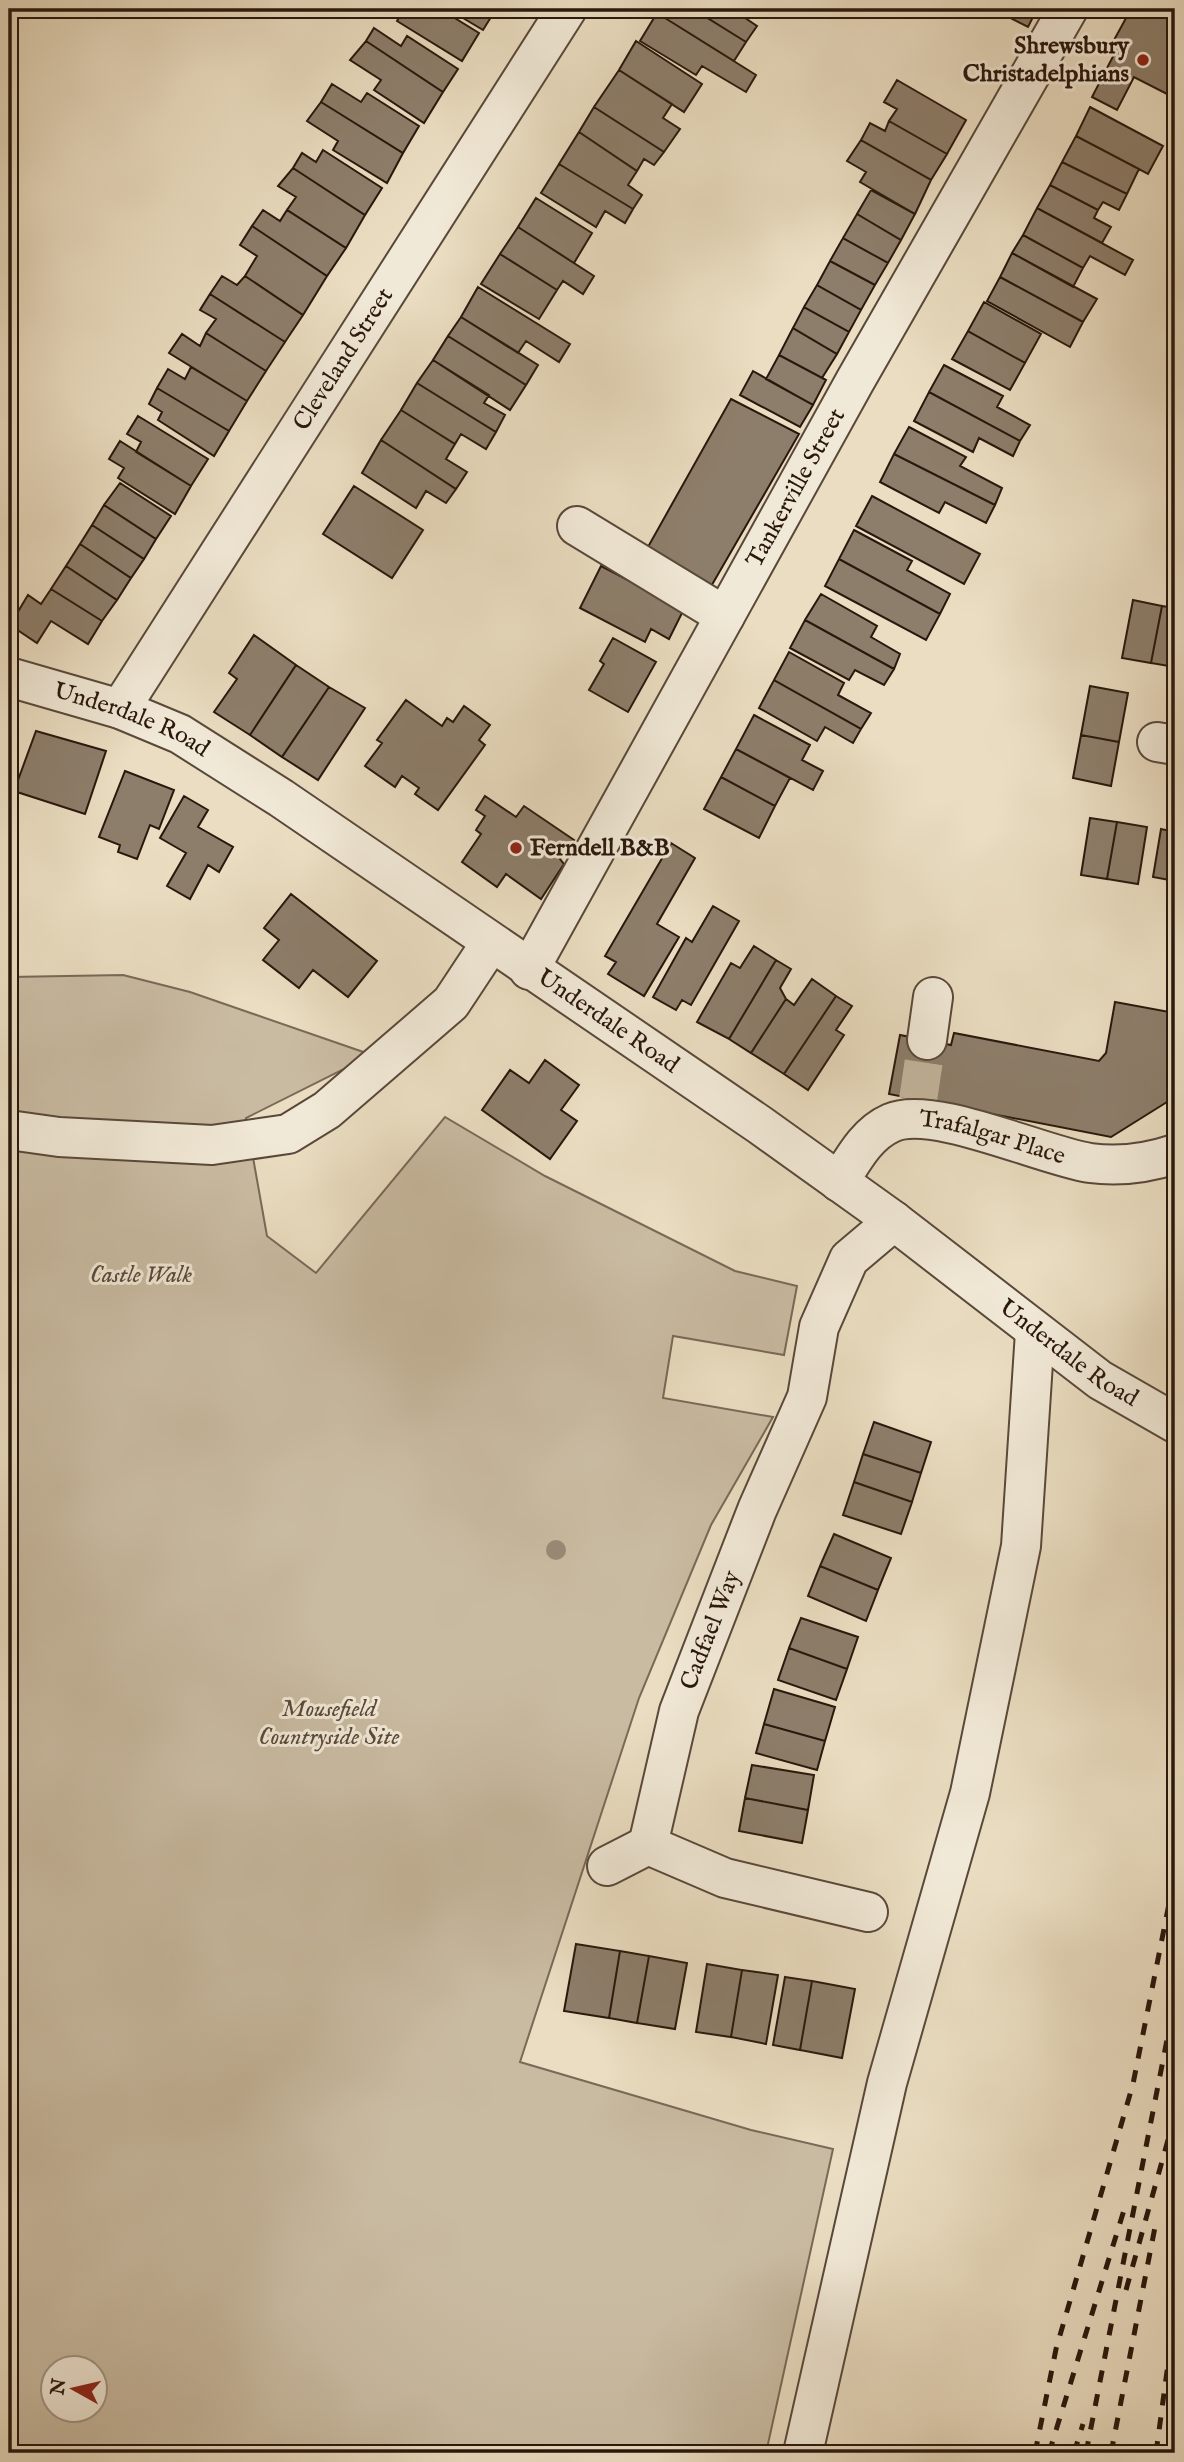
<svg xmlns="http://www.w3.org/2000/svg" width="1184" height="2462" font-family="'IM FELL English',serif">
	<rect width="100%" height="100%" fill="#eaddc1"/>
	<filter id="stains"><feTurbulence type="fractalNoise" baseFrequency=".00286" numOctaves="4"/><feColorMatrix values="0 0 0 0 .2 0 0 0 0 .09 0 0 0 0 .02 0 0 0 .5 -.17"/></filter>
	<radialGradient id="worn" r=".72"><stop offset=".6" stop-color="#630" stop-opacity="0"/><stop offset="1" stop-color="#630" stop-opacity=".3"/></radialGradient>
	<path fill="#c9bba2" stroke="#796958" stroke-width="2" fill-rule="evenodd" d="M123,975L190,992L372,1055L246,1118L267,1236L316,1273L445,1117L545,1176L735,1271L797,1286L784,1355L673,1336L663,1398L773,1417L711,1525L639,1698L520,2062L751,2130L833,2149L766,2453H9V977ZM52,2368H94V2410H52Z"/>
	<path fill="#8d7e6b" stroke="#29170d" stroke-width="2" d="M404,9H414L424,14L427,9H440L479,33L462,61L397,21Z
		M448,9H496L483,30Z
		M660,9H693L746,42L734,61L657,13Z
		M693,9H737L735,11L757,26L746,42Z
		M993,9H1037L1028,27Z
		M1131,9H1175V98L1134,77L1117,110L1092,97L1120,43L1114,40Z
		M657,13L756,75L746,92L702,66L696,75L640,41Z
		M374,28L401,46L407,36L458,69L443,92L366,41Z
		M366,41L443,92L424,123L374,90L381,80L350,60Z
		M636,41L702,84L684,112L619,70Z
		M619,70L672,104L663,118L680,129L664,152L594,107Z
		M897,80L966,120L947,154L889,121L897,109L884,102Z
		M332,84L361,102L367,93L419,126L403,153L321,102Z
		M321,102L403,153L387,183L333,150L338,141L307,121Z
		M594,107L664,152L654,165L644,159L637,171L579,132Z
		M1090,107L1163,146L1148,174L1076,136Z
		M889,121L947,154L931,180L861,140L870,123L885,131Z
		M579,132L637,171L628,185L642,195L633,209L559,164Z
		M1076,136L1139,169L1127,194L1062,162Z
		M861,140L931,180L915,214L860,182L866,172L847,161Z
		M323,150L382,188L365,215L293,168L302,153L316,162Z
		M1062,162L1127,194L1119,210L1103,202L1098,210L1050,185Z
		M559,164L633,209L625,223L605,211L596,227L541,193Z
		M293,168L365,215L346,248L287,210L296,197L278,186Z
		M1050,185L1098,210L1094,218L1111,227L1102,243L1037,208Z
		M871,190L915,214L901,240L857,214Z
		M536,198L592,233L574,263L518,227Z
		M1037,208L1133,260L1125,275L1090,256L1083,268L1023,235Z
		M263,210L280,221L287,210L346,248L327,276L252,226Z
		M857,214L901,240L888,263L843,238Z
		M252,226L327,276L303,315L245,276L257,256L240,245Z
		M518,227L594,276L583,294L563,281L557,290L500,254Z
		M1023,235L1083,268L1073,287L1012,253Z
		M843,238L888,263L875,285L830,261Z
		M1012,253L1097,299L1083,322L1000,277Z
		M500,254L557,290L539,319L481,284Z
		M830,261L875,285L861,310L817,285Z
		M222,276L237,285L245,276L303,315L285,342L210,294Z
		M1000,277L1083,322L1070,347L987,301Z
		M817,285L861,310L849,332L804,307Z
		M478,287L570,344L559,362L526,341L518,353L461,317Z
		M210,294L285,342L266,371L206,333L216,319L200,310Z
		M984,302L1041,334L1025,363L968,331Z
		M804,307L849,332L837,354L793,328Z
		M461,317L538,365L526,385L448,336Z
		M793,328L837,354L822,378L779,355Z
		M968,331L1025,363L1010,390L952,359Z
		M206,333L266,371L247,401L169,353L182,334L200,346Z
		M448,336L526,385L510,410L433,360Z
		M779,355L826,380L813,405L766,379Z
		M433,360L489,395L484,403L505,415L496,432L417,383Z
		M944,365L1003,396L997,407L1030,425L1020,441L929,392Z
		M191,367L247,401L229,431L157,388L168,369L185,379Z
		M753,371L813,405L800,427L740,395Z
		M417,383L496,432L486,449L461,434L455,444L401,410Z
		M157,388L229,431L214,456L158,420L162,412L149,404Z
		M929,392L1020,441L1013,456L979,438L973,452L914,421Z
		M731,399L799,434L709,590L644,554Z
		M401,410L455,444L446,459L467,472L456,489L381,440Z
		M138,416L208,459L191,486L136,452L141,442L127,434Z
		M909,427L966,457L960,466L1002,488L995,505L894,454Z
		M381,440L456,489L446,503L426,491L416,508L362,473Z
		M120,441L191,486L175,514L118,478L124,468L109,459Z
		M894,454L995,505L986,523L945,502L939,513L880,482Z
		M120,483L171,516L156,539L104,505Z
		M354,486L423,530L392,578L323,534Z
		M872,496L980,554L964,584L856,526Z
		M104,505L156,539L144,559L92,525Z
		M92,525L144,559L131,578L80,544Z
		M854,530L912,561L907,570L950,594L940,614L839,559Z
		M80,544L131,578L117,600L66,566Z
		M839,559L940,614L926,640L825,586Z
		M66,566L117,600L102,621L51,589Z
		M601,566L684,609L669,639L651,629L645,642L580,608Z
		M51,589L102,621L88,644L51,621L37,643L10,625L28,595L41,604Z
		M821,594L877,626L871,637L900,654L894,669L805,620Z
		M1133,600L1162,606L1151,663L1122,658Z
		M1162,606L1175,608V667L1151,663Z
		M805,620L894,669L884,685L855,670L849,680L790,648Z
		M254,635L296,665L250,735L214,712L237,679L229,673Z
		M613,638L656,662L628,712L589,690L604,664L600,661Z
		M789,652L844,683L838,695L871,713L861,729L774,680Z
		M296,665L329,687L282,757L250,735Z
		M774,680L861,729L853,743L825,727L817,741L759,708Z
		M1090,686L1128,693L1119,742L1081,735Z
		M329,687L365,708L318,780L282,757Z
		M406,700L442,726L447,718L453,722L464,706L490,725L479,740L485,745L438,810L415,794L419,788L402,776L395,787L365,766L382,743L377,740Z
		M754,715L810,745L802,760L823,771L813,790L736,749Z
		M36,731L106,751L85,814L14,791Z
		M1081,735L1119,742L1111,786L1073,778Z
		M736,749L790,778L775,806L721,777Z
		M125,771L174,790L159,829L150,825L137,859L118,852L120,845L99,837Z
		M721,777L775,806L759,838L704,809Z
		M184,796L208,810L198,827L233,847L219,872L208,865L190,899L167,886L186,853L160,838Z
		M485,796L516,817L524,806L574,840L560,859L564,864L541,899L506,874L497,887L462,862L481,834L476,830L485,816L476,810Z
		M1090,818L1117,822L1107,879L1081,875Z
		M1117,822L1147,827L1138,884L1107,879Z
		M1161,829L1175,832V881L1153,877Z
		M671,843L695,858L657,924L679,937L644,996L608,974L616,962L605,956Z
		M291,894L377,961L348,997L313,970L299,988L263,960L279,940L264,928Z
		M713,906L739,921L691,1005L682,1000L676,1010L653,997L686,938L692,942Z
		M754,946L776,960L729,1039L697,1022L731,963L740,968Z
		M776,960L791,969L780,988L786,999L751,1053L729,1039Z
		M812,979L836,996L784,1074L751,1053L786,999L794,1005Z
		M836,996L852,1006L836,1030L844,1035L808,1090L784,1074Z
		M1115,1002L1175,1013V1097L1111,1137L889,1094L900,1035L951,1045L954,1033L1099,1061L1106,1053Z
		M545,1060L579,1085L561,1110L577,1121L550,1159L482,1110L510,1070L529,1083Z
		M874,1422L931,1442L921,1473L863,1454Z
		M863,1454L921,1473L912,1502L854,1482Z
		M854,1482L912,1502L901,1534L843,1515Z
		M834,1534L891,1558L878,1590L820,1566Z
		M820,1566L878,1590L866,1621L808,1596Z
		M801,1618L858,1637L847,1669L789,1648Z
		M789,1648L847,1669L836,1700L778,1680Z
		M774,1689L835,1707L825,1741L764,1724Z
		M764,1724L825,1741L817,1770L756,1753Z
		M752,1765L814,1775L808,1810L745,1798Z
		M745,1798L808,1810L802,1843L739,1831Z
		M576,1944L620,1951L609,2018L564,2011Z
		M620,1951L649,1956L637,2023L609,2018Z
		M649,1956L687,1963L675,2029L637,2023Z
		M707,1964L742,1970L731,2037L696,2032Z
		M742,1970L778,1975L766,2044L731,2037Z
		M785,1977L812,1981L800,2050L773,2045Z
		M812,1981L855,1989L842,2058L800,2050Z"/>
	<g fill="none" stroke-linecap="round" stroke-linejoin="round">
		<path stroke="#c3b59d" stroke-width="38" stroke-dasharray="38 19" stroke-linecap="butt" d="M918,1100L927,1040"/>
		<defs>
			<g id="minor">
				<path d="M577,526L725,616"/>
				<path id="s1" d="M9,677L120,709L180,734L281,798L760,1125L894,1221L1100,1380L1175,1423"/>
				<path id="s2" d="M120,709L567,9"/>
				<path d="M1157,742L1175,745"/>
				<path id="s3" d="M529,970L855,381L1068,9"/>
				<path d="M927,1040L933,997"/>
				<path d="M9,1130L59,1137L212,1145L288,1134L327,1110L451,1003L490,944"/>
				<path id="s4" d="M839,1182C853,1160 866,1134 891,1123C932,1104 1043,1156 1090,1163C1119,1167 1148,1163 1175,1154"/>
				<path d="M607,1866L648,1845"/>
				<path id="s5" d="M868,1912L725,1878L648,1845L679,1711L757,1510L807,1397L819,1327L849,1259L894,1221"/>
				<path d="M803,2453L887,2083L970,1793L1021,1546L1035,1332"/>
			</g>
		</defs>
		<use href="#minor" stroke="#59483a" stroke-width="42"/>
		<use href="#minor" stroke="#f1e9d7" stroke-width="38"/>
		<path stroke="#29170d" stroke-width="5" stroke-dasharray="12 12" stroke-linecap="butt" d="M1126,2290L1175,2115
			M1035,2453L1056,2349L1133,2084L1175,1874
			M1049,2453L1124,2210
			M1074,2453L1083,2424
			M1086,2453L1175,1999
			M1111,2453L1155,2227
			M1156,2453L1175,2312"/>
	</g>
	<circle fill="#9a8b77" cx="556" cy="1550" r="10"/>
	<g fill="#8f2418" stroke="#f1e9d7" stroke-width="2.5">
		<circle cx="1143" cy="60" r="7"/>
		<circle cx="516" cy="848" r="7"/>
	</g>
	<g text-anchor="middle" dominant-baseline="central" stroke-width="6" stroke-linejoin="round" paint-order="stroke">
		<g font-size="24" font-weight="bold" fill="#29170d" stroke="#f1e9d7" text-anchor="end">
			<text x="1129" y="46">Shrewsbury<tspan x="1129" dy="28">Christadelphians</tspan></text>
			<text x="530" y="848" text-anchor="start">Ferndell B&amp;B</text>
		</g>
		<g font-size="24" fill="#29170d" stroke="#f1e9d7">
			<text stroke="none"><textPath href="#s2" startOffset="415">Cleveland Street</textPath></text>
			<text stroke="none"><textPath href="#s3" startOffset="551">Tankerville Street</textPath></text>
			<text stroke="none"><textPath href="#s1" startOffset="130">Underdale Road</textPath></text>
			<text stroke="none"><textPath href="#s1" startOffset="696">Underdale Road</textPath></text>
			<text stroke="none"><textPath href="#s4" startOffset="184">Trafalgar Place</textPath></text>
			<text stroke="none"><textPath href="#s1" startOffset="1264">Underdale Road</textPath></text>
			<text stroke="none"><textPath href="#s5" startOffset="455">Cadfael Way</textPath></text>
		</g>
		<g font-size="24" font-style="italic" fill="#59483a" stroke="#f1e9d7">
			<text x="141" y="1275">Castle Walk</text>
			<text x="329" y="1709">Mousefield<tspan x="329" dy="28">Countryside Site</tspan></text>
		</g>
	</g>
	<rect width="1184" height="2462" fill="none" stroke="#eaddc1" stroke-width="35"/>
	<rect x="10" y="10" width="1163" height="2441" fill="none" stroke="#29170d" stroke-width="3.5"/>
	<rect x="18" y="18" width="1149" height="2427" fill="none" stroke="#29170d" stroke-width="2"/>
	<g transform="translate(74 2389) rotate(278)"><circle r="33" fill="#f1e9d7" stroke="#a19586" stroke-width="2"/>
	<path d="M0-5L12 26L0 18L-12 26Z" fill="#8f2418"/>
	<text y="-10" font-size="19" font-weight="bold" text-anchor="middle" fill="#29170d">N</text>
	</g>
	<rect width="100%" height="100%" filter="url(#stains)"/>
	<rect width="100%" height="100%" fill="url(#worn)"/>
</svg>
